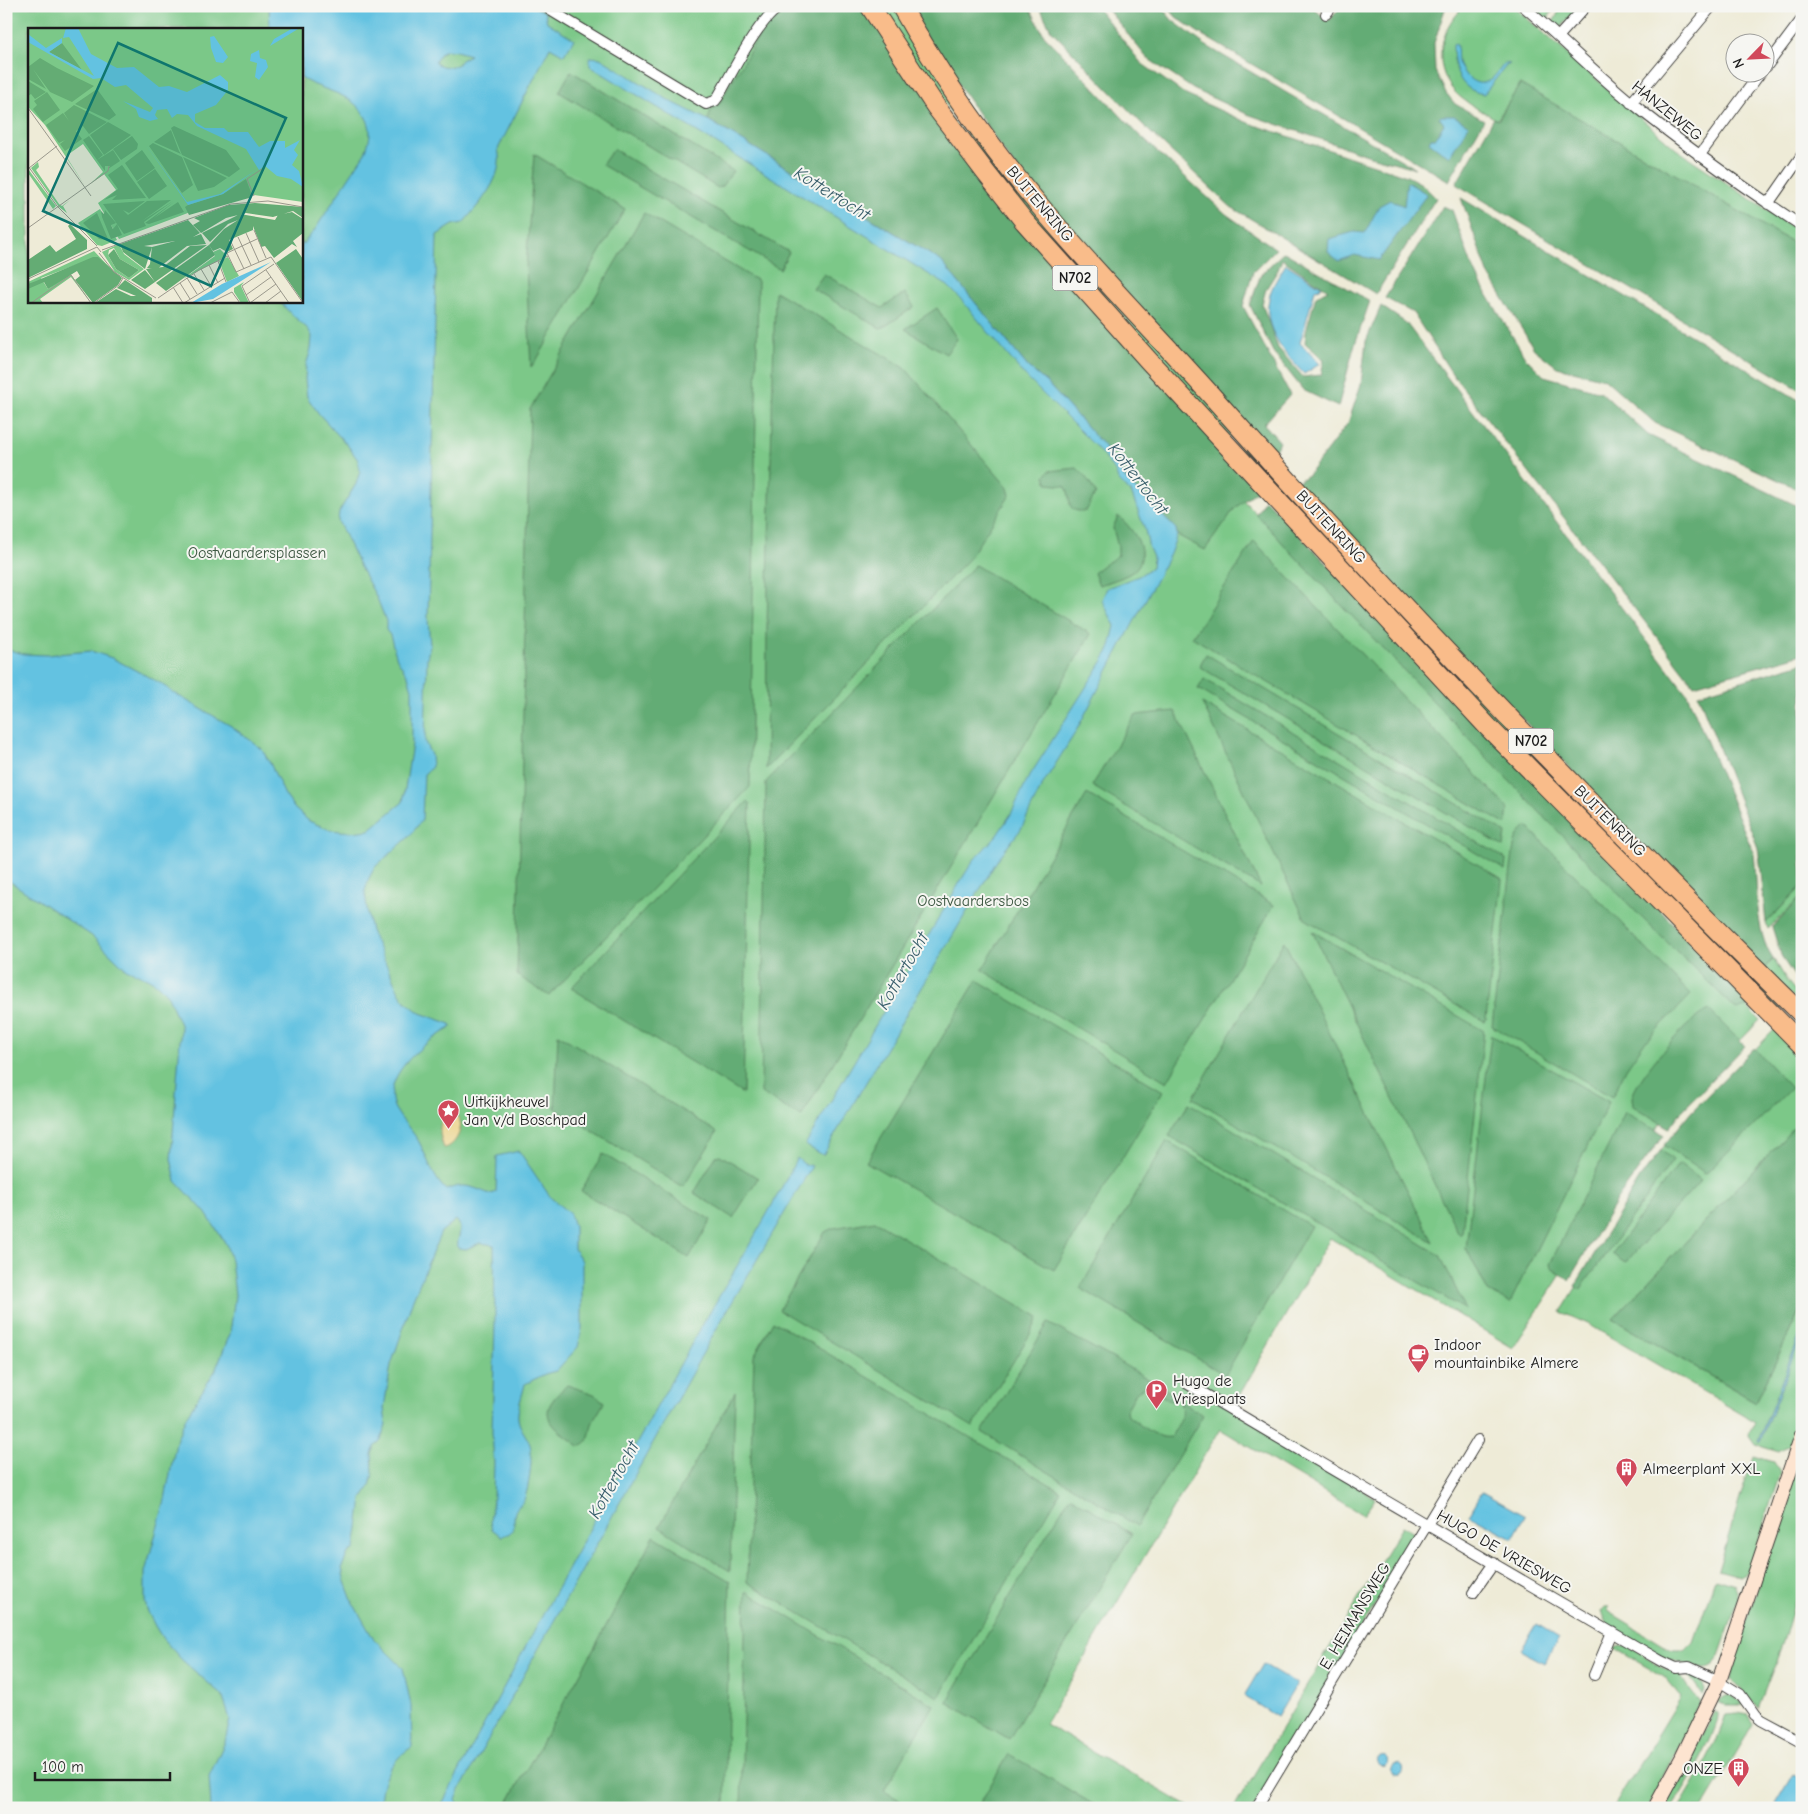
<svg xmlns="http://www.w3.org/2000/svg" width="1808" height="1814" font-family="'Comic Neue',sans-serif">
	<rect width="100%" height="100%" fill="#f6f6f2"/>
	<filter id="ink" filterUnits="userSpaceOnUse"><feTurbulence type="fractalNoise" baseFrequency=".02" numOctaves="2"/><feDisplacementMap in="SourceGraphic" scale="10" xChannelSelector="R" yChannelSelector="G"/><feConvolveMatrix kernelMatrix="1 2 1 2 8 2 1 2 1" color-interpolation-filters="sRGB"/></filter>
	<filter id="wash" filterUnits="userSpaceOnUse"><feTurbulence type="fractalNoise" baseFrequency=".0096" numOctaves="4" result="noise"/><feDisplacementMap in="SourceGraphic" scale="20" xChannelSelector="R" yChannelSelector="G"/><feGaussianBlur stdDeviation="1.12" result="paint"/><feColorMatrix in="noise" values="0 0 0 0 0 0 0 0 0 0 0 0 0 0 0 0 0 1.4 0 .05"/><feComposite in="paint" operator="in"/></filter>
	<g filter="url(#wash)">
		<rect width="100%" height="100%" fill="#eeebd7"/>
		<path fill="#7bc888" stroke="#4c7252" fill-rule="evenodd" d="M6,6H840L1147,403L1554,815L1760,1020L1659,1125L1513,1348L1330,1238L1232,1408L1375,1498L1363,1515L1220,1429L1045,1724L1191,1808H6ZM29,29H301V301H29Z
			M884,6H897L982,144L1784,1007L1776,1014L1549,783L1025,216L901,42Z
			M1458,6H1513L1676,149L1802,234V248L1520,85L1497,120C1487,113 1474,108 1464,100C1433,78 1435,38 1459,12Z
			M1528,6H1555L1546,22Z
			M1562,6H1580L1559,29L1552,24Z
			M1802,886V896L1768,929L1766,923Z
			M1774,959L1787,981L1802,999V1006L1763,969Z
			M1777,1027L1802,1052V1119L1613,1319L1756,1402L1802,1306V1330L1758,1441H1760L1802,1335V1416L1790,1444L1779,1451L1756,1444L1749,1434L1755,1422L1588,1324L1561,1312L1661,1150L1694,1112Z
			M1802,1449V1576L1783,1643L1758,1708L1732,1680L1734,1660Z
			M1753,1456L1774,1462L1780,1473L1749,1570L1740,1576L1718,1570Z
			M1402,1526L1414,1533L1415,1538L1254,1808H1234Z
			M1715,1579L1735,1585L1739,1599L1719,1656C1715,1662 1712,1667 1704,1668C1697,1668 1672,1661 1665,1658L1608,1625L1601,1610L1605,1607H1609L1608,1611L1672,1650H1685L1693,1642Z
			M1618,1646L1630,1647L1667,1670L1678,1672C1685,1682 1690,1694 1701,1701L1647,1808H1613L1681,1697L1664,1677L1619,1651L1614,1647Z
			M1686,1672H1692L1700,1676L1705,1690L1703,1695Z
			M1731,1695L1743,1703L1744,1705H1726L1717,1701L1726,1696Z
			M1714,1712L1718,1713C1720,1730 1683,1791 1672,1808H1662L1680,1777Z
			M1739,1713L1748,1715L1753,1725L1703,1808H1679C1697,1778 1716,1748 1726,1714Z"/>
		<path fill="#64ac74" stroke="#406448" fill-rule="evenodd" d="M794,6H856L869,12L888,43L1259,489L1235,508L1205,550L1177,535L1176,529L1127,481L1103,445L1047,383L1028,367L941,261L708,120L711,110L718,105L764,27Z
			M905,6H1029L1044,35L1138,134L1226,214L1276,249L1253,272L1243,306L1290,395L1264,424L1280,442L1271,456L1018,172Z
			M1039,6H1096L1141,63L1186,95L1246,122L1407,176L1422,184L1436,198L1376,294L1231,207L1149,131L1051,30Z
			M1105,6H1161L1172,20L1205,45L1415,168L1370,156L1247,114L1193,89L1147,58Z
			M1167,6H1311L1327,20H1330L1341,6H1446L1434,43L1435,71L1446,93L1455,104L1484,120L1449,181L1199,33L1176,17Z
			M571,71L733,171L722,186L718,188L559,92Z
			M1520,84L1802,248V391L1456,184L1494,118L1498,120Z
			M613,149L789,252L780,269L602,165Z
			M534,154L625,209L536,361L531,367L526,267Z
			M1461,198L1802,402V491L1655,423L1605,379L1557,367L1534,349L1488,273Z
			M1443,206L1452,210L1471,263L1481,284L1525,357L1544,376L1601,392L1648,435L1802,508V654L1694,685L1453,375L1413,313L1385,298Z
			M644,213L758,281L750,787L549,996L517,975L530,409Z
			M1284,252L1370,301L1354,347L1338,407L1303,390L1273,352L1250,305L1261,274ZM1282,259L1328,290L1316,296L1306,331L1305,343L1324,360L1321,375L1303,377L1278,348L1262,304L1266,289L1278,270Z
			M824,274L882,308L905,293L914,307L884,327L880,328L813,289Z
			M775,291L905,368L998,476L1008,488L1010,495L969,559L766,769L767,628Z
			M1381,306L1406,323L1687,694L1754,854C1758,886 1754,931 1773,959L1763,969L1693,898L1297,482L1309,474L1348,423L1361,384L1366,341Z
			M937,308L957,339L946,354L905,329Z
			M1077,468L1085,476L1096,493L1086,511C1062,513 1074,498 1065,486L1048,484L1045,476L1049,471Z
			M1265,499L1751,1005L1737,1010L1638,914L1495,766L1288,549L1256,514Z
			M1118,516C1135,530 1155,559 1129,574C1120,579 1109,582 1099,585L1094,573C1100,565 1111,562 1118,555V547L1113,528Z
			M1254,541L1508,808L1506,825L1192,637Z
			M975,565L1091,634L801,1117L761,1093L766,782Z
			M1206,654L1506,833L1504,847L1200,667L1201,663Z
			M1802,663V886L1766,923C1763,898 1762,873 1758,848L1698,694Z
			M1204,679L1506,859L1505,870L1198,689Z
			M1202,703L1501,878L1502,880L1486,1019L1484,1021L1305,919Z
			M1175,711L1261,887L1092,786L1135,715Z
			M1087,794L1274,905L1167,1082L982,970Z
			M748,801L750,803L743,1094L571,988Z
			M1528,827L1691,995L1644,1043L1626,1069L1612,1097L1492,1026L1513,852C1515,840 1517,832 1528,827Z
			M1802,896V987L1782,958L1772,927Z
			M1312,931L1484,1031L1462,1233L1459,1235Z
			M1284,941L1433,1242L1193,1098Z
			M977,980L1163,1091L1054,1270L866,1162Z
			M1709,1010L1745,1046L1681,1112L1669,1128L1633,1106C1633,1103 1632,1101 1632,1098C1634,1080 1692,1014 1709,1010Z
			M558,1034L717,1132L684,1186H681L555,1108Z
			M1491,1035L1609,1102L1510,1303L1488,1292L1466,1248Z
			M1754,1048L1791,1088L1708,1172L1705,1173L1664,1145L1692,1111Z
			M1189,1103L1440,1255L1466,1310L1169,1136Z
			M1625,1112L1664,1135L1618,1198L1569,1280L1551,1268L1550,1264Z
			M1802,1119V1306L1756,1402L1613,1319Z
			M1167,1141L1311,1226L1225,1375L1080,1288Z
			M1661,1150L1673,1160L1580,1290L1575,1286L1640,1178Z
			M603,1154L711,1220L689,1258L581,1191Z
			M720,1155L758,1178L733,1218L694,1193L716,1156Z
			M1680,1164L1701,1180L1625,1263L1612,1254L1677,1166Z
			M875,1221L1039,1317L1032,1331L973,1427L779,1310L825,1232L833,1228Z
			M773,1321L1061,1491L939,1697L747,1582L754,1356Z
			M1048,1323L1114,1359L1177,1396L1173,1402L1144,1386L1136,1393L1127,1409L1128,1416C1140,1424 1156,1440 1171,1437C1176,1426 1187,1416 1180,1404L1181,1402L1203,1415L1137,1526L982,1432Z
			M567,1385L594,1394L604,1402C601,1410 595,1416 592,1424C589,1434 591,1443 579,1446C567,1436 539,1422 551,1403C555,1396 562,1390 567,1385Z
			M735,1392L730,1569V1571L659,1527Z
			M1070,1496L1132,1534L1009,1739L947,1702Z
			M654,1536L730,1581L725,1808H505L591,1654Z
			M746,1591L934,1705L884,1791L914,1808H741Z
			M1009,1754L1091,1803L1099,1808H977Z"/>
		<path fill="#eeda9e" stroke="#857b5d" d="M448,1114C449,1114 455,1115 456,1116C467,1123 456,1147 444,1148C440,1137 436,1122 448,1114Z"/>
		<path fill="#63c2e1" stroke="#406f7e" fill-rule="evenodd" d="M269,6H533L545,12L547,22L574,39L564,55L550,47L498,149C505,177 480,203 463,223L453,225L437,235L428,619L430,645L427,658L425,742L431,755L432,767L424,774L422,820L409,837L375,867L369,878L365,891L367,909L371,931L399,992L406,1002L420,1013L451,1024V1028C426,1041 379,1076 395,1109C401,1120 411,1129 418,1140C427,1156 432,1177 446,1190C464,1182 472,1187 490,1194L496,1192L497,1156L519,1151L551,1198L570,1214L574,1226V1249L582,1261V1329L578,1347L556,1371L545,1374L525,1384C523,1394 517,1408 518,1418C519,1430 531,1439 531,1450C532,1463 529,1488 524,1500C521,1504 516,1508 515,1512C512,1523 519,1533 501,1536L492,1529L490,1521L493,1499L494,1462L492,1432L495,1322L494,1245L480,1243L466,1249L458,1248C456,1237 465,1229 456,1220L441,1232L413,1299L391,1365L384,1408L386,1424L381,1440L375,1446L372,1454L373,1473L370,1486L362,1499L355,1549L348,1553L342,1567L344,1579L353,1603L373,1638L403,1668L411,1705L412,1747C391,1760 378,1783 381,1808H211L209,1776L225,1742L230,1719L222,1695L182,1660L163,1639L155,1626L147,1610L145,1601V1572L164,1504L177,1438L187,1415L215,1371L230,1334L235,1295L231,1260L226,1244L205,1212L176,1181L171,1159L181,1027L168,996L157,984L147,978L126,969L92,936L6,879V649L24,654L46,655L91,651L112,658L162,684L172,692L231,726L261,748L270,763L285,795L295,809L309,821L330,830L351,832L369,830L403,802L412,744V689L408,676L397,659L390,635L386,630V621L377,598L360,567L338,521L339,512L356,484L360,471L358,460L348,446L319,414L307,397L305,379L306,365L311,349L312,336L308,329L290,313L279,301H301V246L314,231L365,153C370,139 373,129 365,116C350,91 323,92 301,78V29H270ZM446,50L456,51L470,55L461,60L457,65C450,67 441,68 435,62L441,53Z
			M1453,44L1457,45C1458,50 1457,57 1458,62C1462,73 1475,89 1488,81C1495,78 1500,68 1505,63L1510,64L1506,66L1484,94C1458,90 1453,67 1453,44Z
			M590,57L600,58L670,101L708,120L941,261L1028,367L1047,383L1103,445L1127,481L1176,529L1177,535L1170,554L1075,733L1043,784L1021,829L998,859L823,1155L805,1145L963,877L973,861L997,835L1011,814L1027,780L1109,651L1115,626L1102,600L1107,588L1139,576L1152,567L1153,557L1149,548L1145,530L1131,492L1119,482L1115,471L1096,447L1025,376L959,297L948,286L590,66Z
			M1442,116H1454L1469,125L1449,157L1429,142L1431,138H1435L1444,124L1439,117Z
			M1407,182L1427,194L1379,260L1354,255L1339,261L1328,252L1329,239L1354,232L1365,233L1379,206L1390,200L1404,206Z
			M1286,264L1322,287L1315,290L1300,343L1320,364L1304,374C1285,354 1262,327 1269,299C1271,286 1280,274 1286,264Z
			M797,1158L804,1164L812,1166L714,1333L460,1790L456,1800L460,1808H440C521,1652 606,1499 691,1345C726,1283 765,1222 797,1158Z
			M1802,1330V1335L1760,1441H1758Z
			M1482,1492L1525,1516L1513,1538L1469,1515Z
			M1537,1624L1559,1638L1544,1663L1521,1650Z
			M1263,1664L1297,1684L1277,1717L1244,1696Z
			M1377.5 1761a5.5 5.5 0 1 1 11 0a5.5 5.5 0 1 1-11 0Z
			M1391.5 1770a5.5 5.5 0 1 1 11 0a5.5 5.5 0 1 1-11 0Z
			M1793,1774L1802,1779V1808H1781L1775,1804Z"/>
	</g>
	<g filter="url(#ink)">
		<g fill="none" stroke-linecap="round" stroke-linejoin="round">
			<defs>
				<path id="street" d="M1523,6C1560,37 1594,72 1632,103C1686,147 1743,187 1802,226
					M550,10L706,104L715,101L718,97C731,75 760,15 782,6
					M1326,14L1332,6
					M1558,37L1586,6
					M1766,67L1802,19
					M1631,103L1712,6
					M1699,156L1761,72
					M1768,204L1802,155
					M1188,1384C1345,1478 1503,1569 1661,1661L1676,1668L1689,1667L1719,1681L1740,1694L1755,1715L1761,1720L1802,1742
					M1473,1593L1494,1563
					M1594,1675L1612,1632
					M1256,1808L1478,1440"/>
				<path id="secondary" d="M1655,1808L1682,1758L1719,1681L1802,1435"/>
				<path id="highway" d="M870,6L936,107L986,173L1024,221L1149,361L1488,727L1802,1045
					M901,6C943,81 994,153 1050,218C1101,278 1157,335 1210,394C1400,607 1598,814 1802,1014"/>
			</defs>
			<use href="#street" stroke="#3c3b38" stroke-width="12"/>
			<use href="#secondary" stroke="#3c3b38" stroke-width="16"/>
			<use href="#highway" stroke="#3c3b38" stroke-width="21"/>
			<use href="#street" stroke="#fff" stroke-width="10"/>
			<use href="#secondary" stroke="#fde4d0" stroke-width="14"/>
			<use href="#highway" stroke="#f9bc8a" stroke-width="19"/>
		</g>
	</g>
	<defs>
		<symbol id="sight-pin" viewBox="-11 -11 22 30"><path d="M0 17L-7.5 6A9.5 9.5 0 1 1 7.5 6Z" fill="#d1495b" stroke="#f6f6f2"/><path d="M0-6L1.8-2.2L6-1.7L2.9 1.2L3.7 5.4L0 3.3L-3.7 5.4L-2.9 1.2L-6-1.7L-1.8-2.2Z" fill="#fff"/></symbol>
		<symbol id="cafe-pin" viewBox="-11 -11 22 30"><path d="M0 17L-7.5 6A9.5 9.5 0 1 1 7.5 6Z" fill="#d1495b" stroke="#f6f6f2"/><path d="M-5.5-4.5H6V0H3Q3 3.5 0 3.5H-2.5Q-5.5 3.5-5.5 0ZM3-3.2v2h1.7v-2ZM-6 4.5H4V6H-6Z" fill="#fff"/></symbol>
		<symbol id="parking-pin" viewBox="-11 -11 22 30"><path d="M0 17L-7.5 6A9.5 9.5 0 1 1 7.5 6Z" fill="#d1495b" stroke="#f6f6f2"/><path d="M-3.5-5.5H1a3.5 3.5 0 0 1 0 7H-1V5.5H-3.5ZM-1-3.4V-.6H.8a1.4 1.4 0 0 0 0-2.8Z" fill="#fff"/></symbol>
		<symbol id="building-pin" viewBox="-11 -11 22 30"><path d="M0 17L-7.5 6A9.5 9.5 0 1 1 7.5 6Z" fill="#d1495b" stroke="#f6f6f2"/><path d="M-4-6H4V6H1V3H-1V6H-4ZM-2.5-4.3h1.7v1.8h-1.7ZM.8-4.3h1.7v1.8H.8ZM-2.5-1h1.7V.8h-1.7ZM.8-1h1.7V.8H.8Z" fill="#fff"/></symbol>
	</defs>
	<g fill-rule="evenodd">
		<use href="#sight-pin" x="436" y="1098" width="25" height="34"/>
		<use href="#cafe-pin" x="1406" y="1342" width="25" height="34"/>
		<use href="#parking-pin" x="1144" y="1378" width="25" height="34"/>
		<use href="#building-pin" x="1614" y="1456" width="25" height="34"/>
		<use href="#building-pin" x="1726" y="1756" width="25" height="34"/>
	</g>
	<g text-anchor="middle" dominant-baseline="central" stroke-width="4" stroke-linejoin="round" paint-order="stroke">
		<g fill="#f6f6f2" stroke="#5d5d5c" stroke-width="1">
			<rect x="1052.5" y="265.5" width="45" height="25" rx="4"/>
			<rect x="1508.5" y="728.5" width="45" height="25" rx="4"/>
		</g>
		<g font-size="15" font-weight="bold" fill="#1c1c1c">
			<text x="1075" y="278">N702</text>
			<text x="1531" y="741">N702</text>
		</g>
		<g font-size="16" fill="#1c1c1c" stroke="#f6f6f2">
			<text transform="translate(1667 111) rotate(39)">HANZEWEG</text>
			<text transform="translate(1040 204) rotate(50)">BUITENRING</text>
			<text transform="translate(1331 527) rotate(47)">BUITENRING</text>
			<text transform="translate(1610 821) rotate(45)">BUITENRING</text>
			<text transform="translate(1504 1552) rotate(30)">HUGO DE VRIESWEG</text>
			<text transform="translate(1355 1616) rotate(-59)">E. HEIMANSWEG</text>
		</g>
		<g font-size="16" fill="#3d5842" stroke="#f6f6f2">
			<text x="257" y="553">Oostvaardersplassen</text>
			<text x="973" y="901">Oostvaardersbos</text>
		</g>
		<g font-size="16" fill="#1c1c1c" stroke="#f6f6f2" text-anchor="start">
			<text x="464" y="1102">Uitkijkheuvel<tspan x="464" dy="18">Jan v/d Boschpad</tspan></text>
			<text x="1434" y="1345">Indoor<tspan x="1434" dy="18">mountainbike Almere</tspan></text>
			<text x="1173" y="1381">Hugo de<tspan x="1173" dy="18">Vriesplaats</tspan></text>
			<text x="1643" y="1469">Almeerplant XXL</text>
			<text x="1723" y="1769" text-anchor="end">ONZE</text>
		</g>
		<g font-size="18" font-style="italic" fill="#385e6b" stroke="#f6f6f2">
			<text transform="translate(832 194) rotate(32)">Kottertocht</text>
			<text transform="translate(1138 479) rotate(52)">Kottertocht</text>
			<text transform="translate(903 971) rotate(-60)">Kottertocht</text>
			<text transform="translate(614 1480) rotate(-61)">Kottertocht</text>
		</g>
	</g>
	<g transform="translate(28 28)">
		<rect width="275" height="275" fill="#eeebd7"/>
		<path d="M0,0H275V174L226,167L173,180L91,211L70,175L88,162L76,146L62,156L75,144L55,116L38,128L57,158L17,97L0,79ZM10,134L11,139L8,142L31,176L34,178L42,172L35,178L39,185L31,179L3,140ZM0,141L28,178L25,181L0,145ZM72,181L89,212L74,218L69,217L50,195ZM91,216L96,226L116,241L101,252L87,244L74,224ZM86,220L92,231L111,242L101,250L88,241L80,227L81,222ZM192,221L199,228L155,251L187,228L185,224ZM66,223L83,241L69,229L13,250L20,261L42,245L63,275L43,249L12,271L15,275H0V254ZM200,229L211,248L199,254L191,233ZM216,254L213,258L221,275H213L206,264V260Z" fill="#7bc888" fill-rule="evenodd"/>
		<path d="M34,15L54,42L21,24ZM12,30L29,40L66,58L44,74L22,64L5,41L18,61L0,51V39ZM0,53L10,59L18,64L7,71L3,66L0,68ZM69,61L88,87L81,92L47,76ZM19,64L32,82L15,94L5,81L9,77L6,73ZM46,77L79,94L61,106L55,98L48,103L54,111L37,123L32,116L37,112L31,115L18,97L35,85L41,93L36,85ZM80,94L103,107L76,127L62,107ZM146,98L198,122L212,141L201,149L154,127L143,100ZM143,102L151,123L153,126L126,114ZM61,108L75,127L69,132L55,112ZM104,108L110,116L109,121L93,132L85,121ZM125,115L154,129L165,157L154,165L121,118ZM85,122L92,133L80,141L82,138H77V143L69,132ZM114,122L127,140L109,153L97,135ZM155,129L168,135L199,150L186,159L170,163ZM94,137L107,155L118,170L84,172L89,167L76,172L90,161L80,147ZM127,141L139,158L121,171L109,154ZM218,151L224,167L221,170L161,187L157,179L160,177L195,166ZM143,172L114,193L145,173L116,194L118,198L96,206L75,176L117,173L101,185L95,182L100,187L119,173ZM146,174L126,190L150,174L156,184L121,196L117,195ZM227,175L275,179V190L265,183L245,189L218,185L198,190L173,205L165,197L172,193L166,190L200,177ZM77,182L88,195L83,197L85,201L89,196L94,207L83,211L74,189L73,183L76,186ZM264,184L275,191V205L265,213L269,219L264,216L246,230L237,218L233,219L225,198V202L201,212L205,221L199,224L192,220L185,223L181,217L196,201L210,192L200,196L182,214L174,205L212,186L247,192L250,187ZM69,185L80,211V212L71,211L55,195ZM160,192L172,205L165,209L173,206L178,216L159,218L129,241L119,240L122,236L124,219L147,213L116,218L124,219L117,241L95,224L92,216ZM42,196L59,212V221L0,250V232L22,217L28,224L48,211L40,198ZM179,217L127,254L118,241L135,239L162,218ZM181,217L187,227L138,263L128,255ZM86,221L92,231L111,242L101,250L88,241L80,227ZM268,221L275,231V274L248,235ZM65,229H70L94,250L90,257L65,275L47,252L52,248L49,243L20,261L16,254L0,261V256L8,253ZM117,242L127,254L117,261L103,252ZM97,252L124,270V275H67L88,261L103,268H108L89,260Z" fill="#64ac74"/>
		<path d="M38,0H50L63,26L89,40L106,39L131,59L141,58L159,64L192,47L200,54V62L188,77L167,86V94L177,100H196L200,104H220L231,119L242,113H257V120L272,112L266,122L270,127L264,137L271,143L275,159L263,151L249,148L237,138L231,142L218,121L169,98L160,87L149,86L144,90L139,81L129,82L127,87L130,91L122,93L111,89L108,81L95,73L122,84L125,80L98,57L87,59L73,50L65,51L0,14V6L18,20L34,10V15L21,24L66,48L41,9L35,10ZM265,0L270,1L242,18L246,11ZM186,8L200,29L195,35L188,34L183,20L182,9ZM231,22L232,30L238,32L240,39L231,52L227,49L229,35L222,33L223,26ZM118,117L159,174L192,166L228,142L195,166L160,177ZM243,234L185,271L163,275L194,256Z" fill="#63c2e1"/>
		<path fill="none" stroke="#9a988c" stroke-width="1" d="M0,80L63,168M0,138L29,178L69,218M1,140L29,118M226,168L219,151L234,141M0,200L80,143L81,138M226,202L238,230M218,205L231,234M210,209L223,237M229,211L199,225L208,244L243,229L275,275M202,212L216,241M74,222L203,176L240,173L275,179M71,225L86,244L128,270M190,233L198,254M181,237L190,255M173,241L183,258M238,242L261,275M166,246L176,262M159,250L169,266M0,251L69,219L73,224M152,255L162,271M145,259L155,275M218,267L243,249M130,270L171,242L200,228M3,275L43,247L63,275M66,275L91,257L95,250M156,275L197,250M182,275L204,264L212,275M222,275L214,258L246,236M222,275L248,256M237,275L253,263"/>
		<path fill="#0f766e" fill-opacity="0.15" stroke="#0f766e" stroke-width="2.5" d="M90,15L258,90L183,258L15,183Z"/>
		<rect width="275" height="275" fill="none" stroke="#1c1c1c" stroke-width="2.5"/>
	</g>
	<rect width="1808" height="1814" fill="none" stroke="#f6f6f2" stroke-width="25"/>
	<g transform="translate(1750 58) rotate(246)"><circle r="24" fill="#f6f6f2" stroke="#9f9f9c"/>
	<path d="M0-4L9 19L0 12L-9 19Z" fill="#d1495b"/>
	<text y="-8" font-size="14" font-weight="bold" text-anchor="middle" fill="#1c1c1c">N</text>
	</g>
	<path d="M35 1772v8h135v-8" fill="none" stroke="#1c1c1c" stroke-width="2.5"/>
	<text x="42" y="1772" font-size="15" fill="#1c1c1c" stroke="#f6f6f2" stroke-width="4" paint-order="stroke">100 m</text>
</svg>
